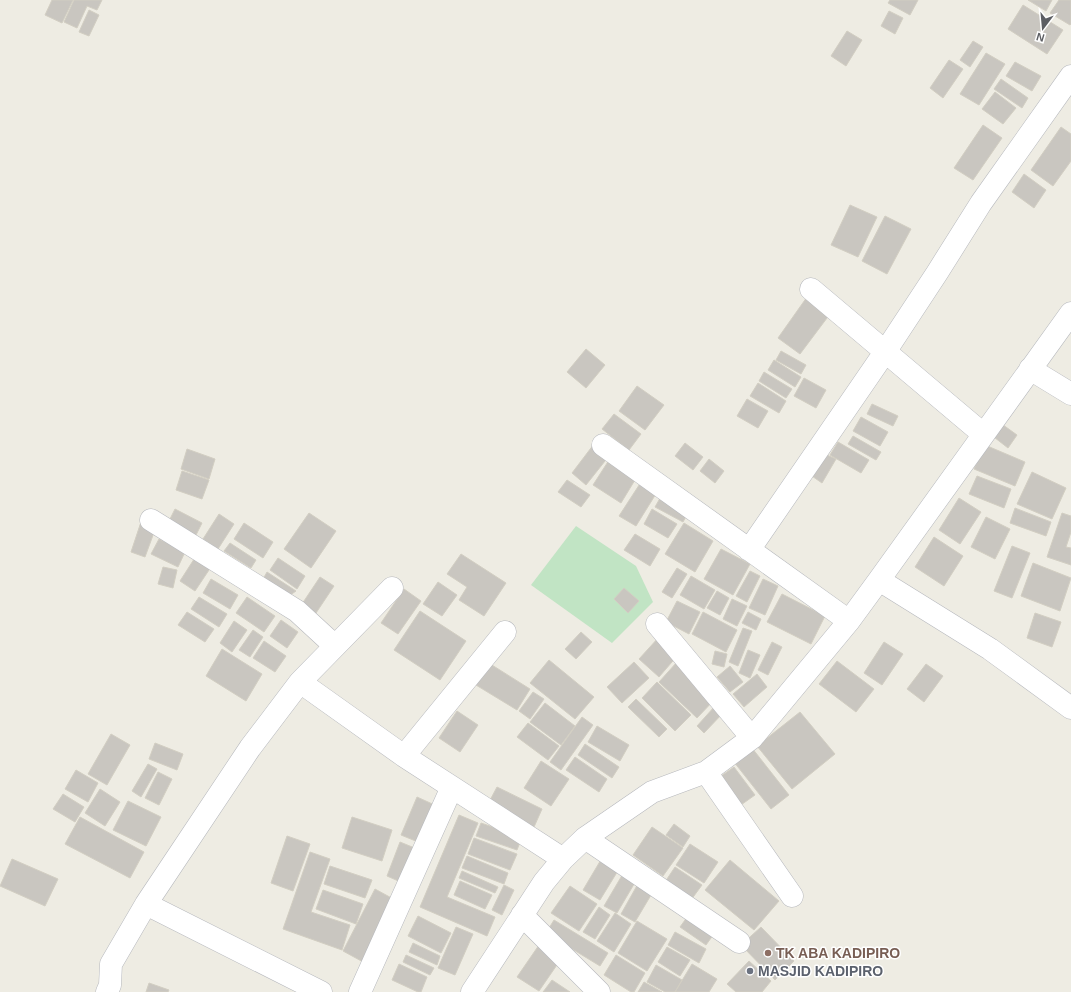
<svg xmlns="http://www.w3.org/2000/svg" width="1071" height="992" font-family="Helvetica,sans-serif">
	<rect width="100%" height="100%" fill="#eeece3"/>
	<path fill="#c1e4c4" d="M576,526L636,566L653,602L612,643L531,585Z"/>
	<path fill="#c9c6c0" stroke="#d2cec2" d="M52,0H73L62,23L45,15Z
		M74,0H102L97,10L87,6L77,28L64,22Z
		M890,0H918L910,15L888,3Z
		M1028,0H1052L1046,11Z
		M1059,0H1071V24L1070,25L1050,13Z
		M1023,5L1063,30L1047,54L1008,29Z
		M89,10L99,15L89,36L79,32Z
		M889,11L903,18L895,34L881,26Z
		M847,31L862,40L846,66L831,56Z
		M973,41L983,47L970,67L960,60Z
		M986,53L1005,64L979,105L960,94Z
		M949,60L963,69L943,98L930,88Z
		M1015,62L1041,76L1032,91L1006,76Z
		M1001,79L1028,98L1022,108L994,89Z
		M995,92L1016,108L1003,124L982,109Z
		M983,125L1002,138L973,180L954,168Z
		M1061,127L1071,134V161L1053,186L1031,170Z
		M1024,174L1046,190L1034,208L1012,192Z
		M850,205L877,217L858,257L831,245Z
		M885,216L911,229L887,274L862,261Z
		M807,297L830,314L800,354L778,338Z
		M586,349L605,365L586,388L567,372Z
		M781,351L806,365L801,374L776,360Z
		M774,360L801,377L795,387L768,370Z
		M764,372L792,389L786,398L759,381Z
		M804,378L826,390L816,408L794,396Z
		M758,383L786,401L779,413L750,396Z
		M637,386L664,405L645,430L619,411Z
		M747,399L768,411L758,428L737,416Z
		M872,404L898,416L893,426L867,414Z
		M614,414L641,434L629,450L602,429Z
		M861,417L888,432L880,446L853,431Z
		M999,422L1017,435L1008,448L990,434Z
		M853,436L881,452L876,460L848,444Z
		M838,442L869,460L861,473L830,455Z
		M685,443L703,457L693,470L675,456Z
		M594,444L609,456L586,485L572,473Z
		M985,445L1025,462L1015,486L974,469Z
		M187,449L215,459L209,479L181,469Z
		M827,455L836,459L822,483L809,474Z
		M611,457L638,475L621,503L593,485Z
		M709,459L724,471L715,483L700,471Z
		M182,471L209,480L202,499L176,490Z
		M1032,472L1066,488L1052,519L1017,504Z
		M977,476L1011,489L1004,508L969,494Z
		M643,479L659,489L636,526L619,516Z
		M567,480L590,495L581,507L558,492Z
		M663,493L691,508L683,522L655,507Z
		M959,498L981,512L960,544L939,530Z
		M1015,508L1051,522L1046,536L1010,523Z
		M175,509L202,523L193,541L166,527Z
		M652,509L677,524L668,538L644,524Z
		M309,513L336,531L311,568L284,549Z
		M1062,513L1071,516V532L1066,547L1071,548V565L1047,557Z
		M219,514L234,524L218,549L203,539Z
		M986,517L1010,529L995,559L971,547Z
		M141,522L156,527L145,557L131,552Z
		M244,523L273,542L263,558L234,539Z
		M684,523L713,541L695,572L665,554Z
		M635,534L660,549L650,566L624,550Z
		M934,537L963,556L944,586L915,567Z
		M159,539L185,552L178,567L151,554Z
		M230,543L256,560L251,568L224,551Z
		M1012,546L1030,553L1012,598L994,591Z
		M721,549L750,564L733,595L704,579Z
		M198,553L213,564L195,591L180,581Z
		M461,554L506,583L484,616L459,600L467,587L447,574Z
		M278,558L305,576L297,589L270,570Z
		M1033,563L1071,578L1060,611L1021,596Z
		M163,567L177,570L173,588L158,584Z
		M677,568L687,574L672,598L662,592Z
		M750,571L760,576L747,602L736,596Z
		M267,572L296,591L289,596L262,581Z
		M691,576L715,590L704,609L680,595Z
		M320,577L334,586L316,613L302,604Z
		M211,579L238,595L230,609L203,593Z
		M763,579L778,586L765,615L749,608Z
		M438,582L457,595L442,616L423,604Z
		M624,588L639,601L628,613L614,599Z
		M404,589L421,601L398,634L381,623Z
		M717,591L729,598L720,615L707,608Z
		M782,594L825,616L811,644L767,622Z
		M199,597L227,614L219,627L191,609Z
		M247,597L275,616L264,632L236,613Z
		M732,599L747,606L737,626L723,619Z
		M677,601L700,612L689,634L666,622Z
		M420,611L466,641L440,680L394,650Z
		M187,612L214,629L205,642L178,625Z
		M703,612L737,630L726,652L692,634Z
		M748,612L761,619L756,630L742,623Z
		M1035,613L1061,622L1052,647L1027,638Z
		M281,620L298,632L287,648L270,636Z
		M234,621L247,630L232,652L220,643Z
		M743,628L752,631L738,666L729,662Z
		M253,630L263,637L250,657L239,650Z
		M581,632L592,642L576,659L565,649Z
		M659,637L678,655L659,677L639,659Z
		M264,641L286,656L275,672L253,658Z
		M772,642L782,647L768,675L758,670Z
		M884,642L903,654L882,685L864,673Z
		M222,649L262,674L246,701L206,676Z
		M748,650L760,655L750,678L739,673Z
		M715,651L727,654L724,667L712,664Z
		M484,660L530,689L517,710L471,682Z
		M549,660L594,697L575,719L530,683Z
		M837,661L874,689L856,712L819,684Z
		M634,662L649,678L622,703L607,687Z
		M677,662L716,698L697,718L659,682Z
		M926,664L943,676L924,702L907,689Z
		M730,666L743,682L730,692L717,677Z
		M757,674L767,687L744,707L733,694Z
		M657,682L691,715L675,731L642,698Z
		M533,692L544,699L530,719L519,711Z
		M636,699L667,729L659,737L628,707Z
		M545,703L575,726L561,745L530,722Z
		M715,706L723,713L704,733L697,726Z
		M457,711L478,725L460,752L439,738Z
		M800,712L835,754L792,789L757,746Z
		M582,717L593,725L561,770L550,762Z
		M528,723L559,746L548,760L517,737Z
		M597,726L629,745L620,761L588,742Z
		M111,734L130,745L107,785L88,774Z
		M155,743L183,754L177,770L149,759Z
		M585,744L619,767L612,778L578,755Z
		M752,748L789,795L771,809L734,762Z
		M575,757L607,779L599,792L566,770Z
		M541,761L569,779L551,806L524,788Z
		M148,764L157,769L141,797L132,791Z
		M734,767L755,795L738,807L717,779Z
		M76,770L98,783L88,802L65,789Z
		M158,772L172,779L159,805L145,798Z
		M497,787L542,809L534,827L488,804Z
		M100,789L120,802L105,826L85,813Z
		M63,794L84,807L75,822L53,809Z
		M417,797L439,807L423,844L401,835Z
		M128,801L161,817L146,846L113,830Z
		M459,815L478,823L447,897L495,917L487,936L420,907Z
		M80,817L144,852L130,878L65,844Z
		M352,817L392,830L382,861L342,848Z
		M481,823L522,837L517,850L476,836Z
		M674,824L690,836L683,847L666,835Z
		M652,827L683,848L663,876L633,855Z
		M287,836L310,844L293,891L271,883Z
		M474,838L517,854L510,870L468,854Z
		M400,842L417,849L403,883L387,876Z
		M690,844L718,862L704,883L676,865Z
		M310,852L330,859L311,912L350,925L342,950L283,929Z
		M467,856L508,873L504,884L462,868Z
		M602,858L619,869L600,900L583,890Z
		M12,859L58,879L45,906L0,886Z
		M730,860L779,901L754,930L705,890Z
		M330,866L372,880L365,898L324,884Z
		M675,867L702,885L691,900L665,882Z
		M462,871L498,887L495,893L459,878Z
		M624,872L637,879L617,913L604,906Z
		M460,881L492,895L485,909L454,895Z
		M639,882L654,890L635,922L621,914Z
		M504,885L514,890L502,915L492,910Z
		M570,886L597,904L579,931L551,913Z
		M375,889L397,901L365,963L343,951Z
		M323,890L363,904L356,924L316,909Z
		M599,907L610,915L595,939L583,932Z
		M615,913L631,924L614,952L597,941Z
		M690,913L716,931L706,945L680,927Z
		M418,916L451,933L441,953L408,936Z
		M554,920L608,953L600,966L546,933Z
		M637,921L667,939L647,971L618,953Z
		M456,927L473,934L455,975L438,968Z
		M761,927L794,961L775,980L741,945Z
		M675,932L706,949L699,963L668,945Z
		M413,943L440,956L437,965L409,952Z
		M539,945L561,959L539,991L517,977Z
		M667,947L690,960L680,976L658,962Z
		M406,955L434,968L430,975L403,962Z
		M616,955L645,973L634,992H631L604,975Z
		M749,961L771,981L762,992H736L727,984Z
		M399,964L427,977L421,992H418L392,980Z
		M692,964L717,979L709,992H675Z
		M656,965L682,980L675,992H665L647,982Z
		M552,980L570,992H543Z
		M644,982L662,992H638Z
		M149,983L169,990L168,992H146Z"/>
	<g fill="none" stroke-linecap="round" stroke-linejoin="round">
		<defs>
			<path id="street" d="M811,289L983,434
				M1030,369L1071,394
				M603,445L849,621
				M151,520L297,611L335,646
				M749,550L885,352L937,273L981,203L1071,76
				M879,580L990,649L1071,708
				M657,624L752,738
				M300,682L392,588
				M404,756L505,632
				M706,772L792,896
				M585,838L739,942
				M146,904L321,992
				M522,915L599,992
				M107,992L110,985L111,964L146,904L250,748L300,682L404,756L563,859
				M360,992L452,787
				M472,992L544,882L563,859L585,838L652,792L706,772L752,738L849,621L879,580L1071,313"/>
		</defs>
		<use href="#street" stroke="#b6b8bd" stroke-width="23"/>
		<use href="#street" stroke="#fff" stroke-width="22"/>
	</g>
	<circle fill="#8d6e63" stroke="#fff" stroke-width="1.5" cx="768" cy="953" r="4"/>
	<circle fill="#6b7280" stroke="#fff" stroke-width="1.5" cx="750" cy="971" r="4"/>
	<g text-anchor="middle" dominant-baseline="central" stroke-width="3" stroke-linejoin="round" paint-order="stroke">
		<g font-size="14" font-weight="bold" fill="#785e54" stroke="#fff" text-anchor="start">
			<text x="776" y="953">TK ABA KADIPIRO</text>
		</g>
		<g font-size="14" font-weight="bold" fill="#5b616d" stroke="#fff" text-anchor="start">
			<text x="758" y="971">MASJID KADIPIRO</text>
		</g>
	</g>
	<g transform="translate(1043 28) rotate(196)" stroke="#ffffff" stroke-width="3" paint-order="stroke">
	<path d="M0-3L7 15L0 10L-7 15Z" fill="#5c5e63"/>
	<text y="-6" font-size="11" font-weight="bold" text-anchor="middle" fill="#5c5e63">N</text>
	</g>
</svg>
